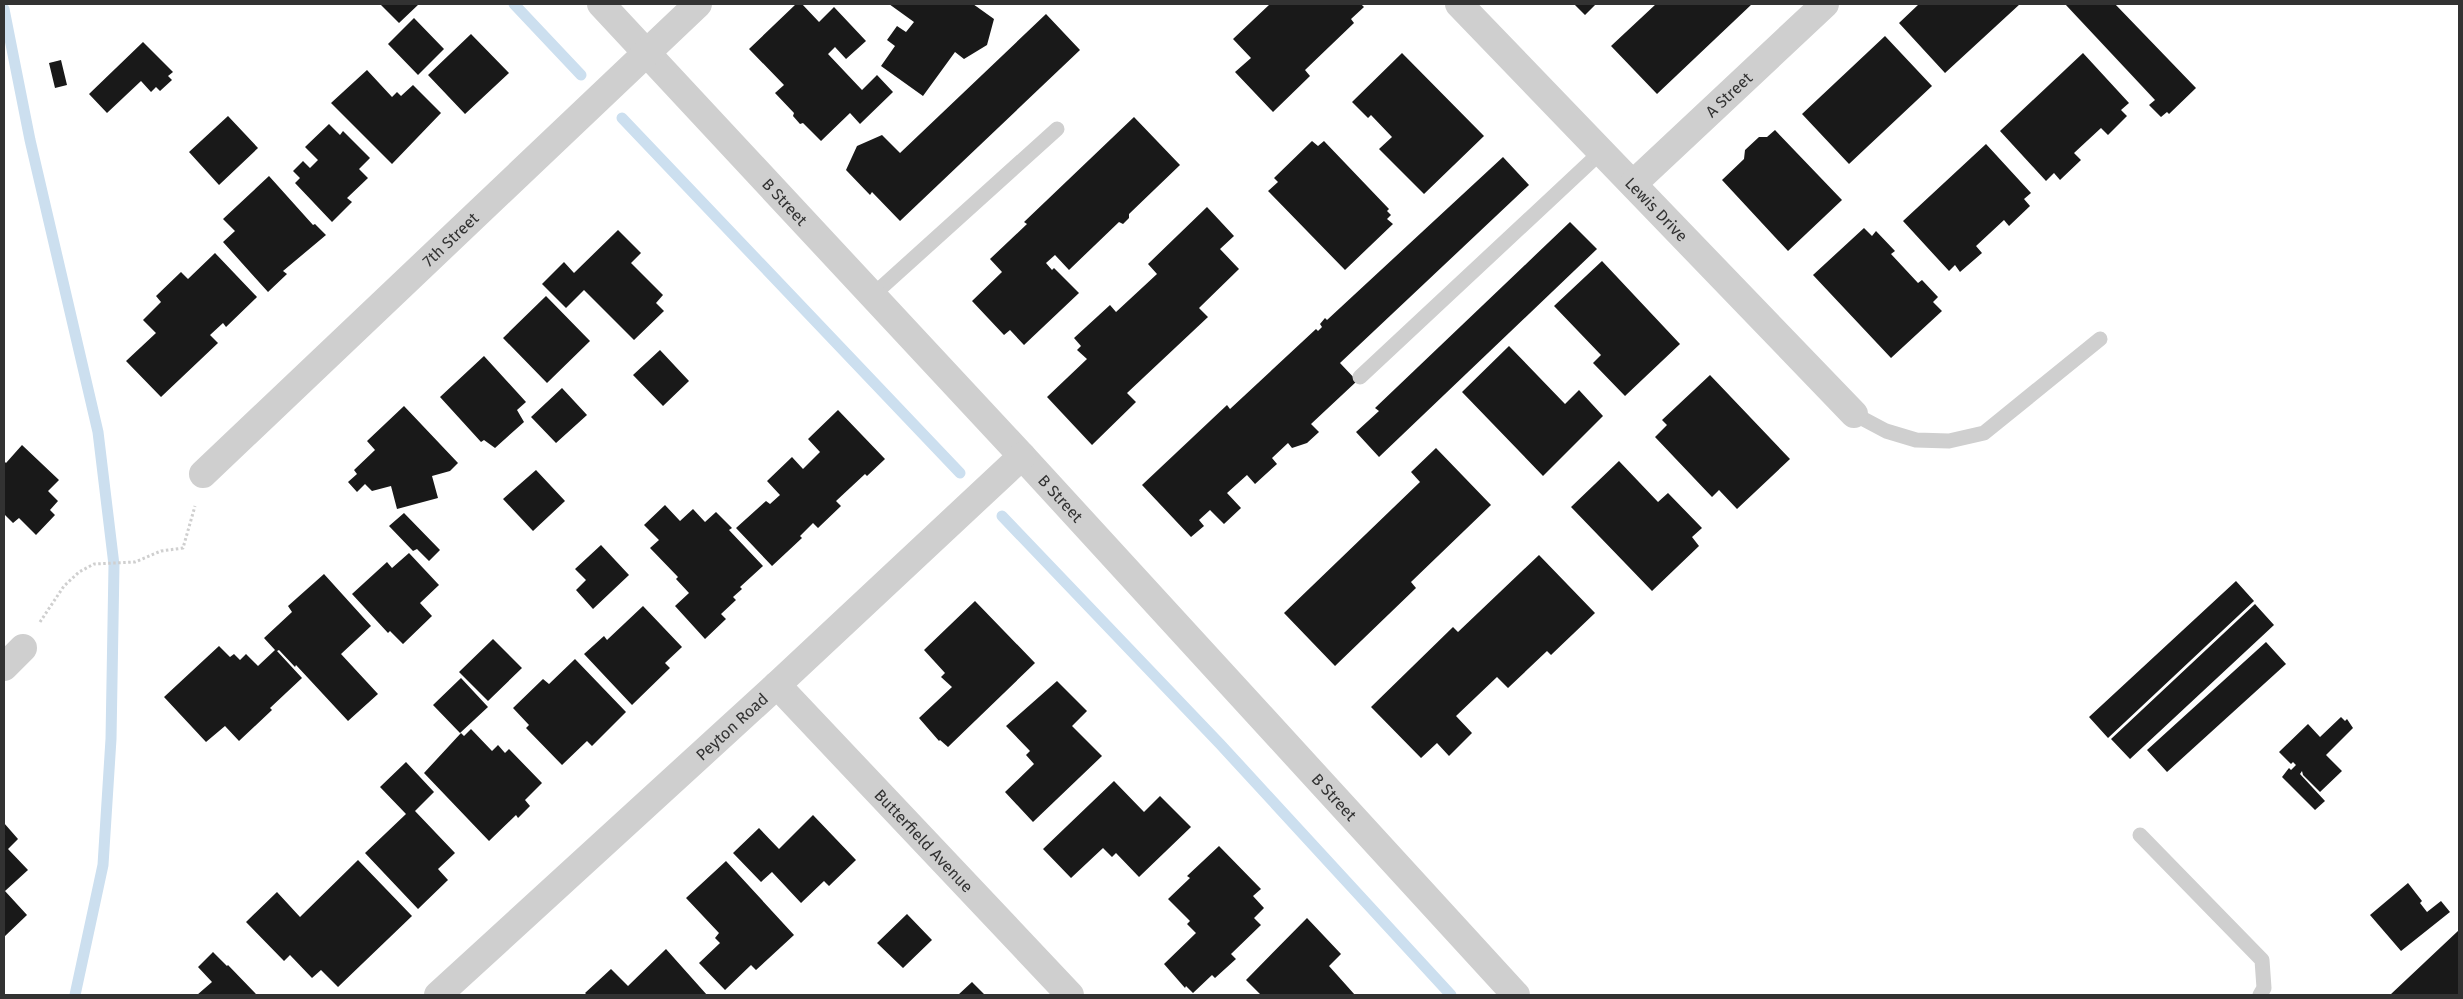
<svg xmlns="http://www.w3.org/2000/svg" width="2463" height="999" font-family="'Fira Sans',sans-serif">
	<rect width="100%" height="100%" fill="#fff"/>
	<g fill="none" stroke-linecap="round" stroke-linejoin="round">
		<path stroke="#ccdfef" stroke-width="11" d="M514,4L581,75
			M4,9L30,140L98,432L114,565L111,739L103,865L75,995
			M622,118L960,473
			M1002,516L1220,744L1451,995"/>
	</g>
	<path fill="#191919" d="M380,4H419L399,23Z
		M796,4H802L819,22L834,7L866,41L846,59L835,47L828,54L862,90L877,75L893,92L860,124L850,113L821,141L803,123L800,124L793,116L794,113L775,93L784,85L749,49Z
		M889,4H973L994,19L987,45L964,59L955,52L923,96L881,66L895,46L887,40L897,26L906,32L914,22Z
		M1270,4H1361L1364,7L1351,19L1354,23L1305,70L1310,76L1273,112L1235,72L1251,58L1233,39Z
		M1574,4H1596L1585,15Z
		M1656,4H1752L1657,94L1611,46Z
		M1919,4H2020L1945,73L1899,23Z
		M2065,4H2115L2196,88L2169,114L2167,112L2161,117L2149,105L2155,100Z
		M1046,14L1080,50L900,221L872,192L870,195L846,170L857,146L882,135L900,153Z
		M414,18L444,49L418,75L388,44Z
		M471,34L509,73L465,114L428,75Z
		M1885,36L1932,86L1849,164L1802,114Z
		M143,42L173,72L168,76L172,80L160,91L156,87L151,92L141,81L107,113L89,94Z
		M1402,53L1484,136L1424,194L1379,149L1392,137L1371,115L1368,118L1352,102Z
		M2083,53L2129,103L2121,110L2127,116L2108,135L2101,128L2074,153L2081,160L2060,180L2054,173L2046,181L2000,131Z
		M61,60L67,85L55,88L49,63Z
		M367,70L392,97L397,92L401,96L413,85L441,113L392,164L331,103Z
		M228,116L258,148L219,185L189,152Z
		M1134,117L1180,165L1129,214V218L1123,224L1119,222L1069,270L1055,255L1046,263L1052,270L1054,268L1079,293L1024,345L1010,330L1004,335L972,301L1002,272L990,259L1027,224L1024,222Z
		M329,124L340,135L343,131L370,158L359,169L368,178L347,198L352,202L332,222L295,183L300,178L293,171L303,161L310,168L318,160L305,147Z
		M1775,130L1842,200L1788,251L1722,180L1744,159L1745,150L1759,137H1767Z
		M1312,141L1318,146L1324,141L1389,209L1387,211L1391,215L1387,219L1393,224L1345,270L1268,191L1278,182L1274,178Z
		M1986,144L2031,193L2024,199L2030,206L2009,226L2004,220L1976,246L1982,253L1960,272L1955,265L1949,271L1903,221Z
		M1503,157L1529,185L1340,363L1357,381L1311,424L1319,432L1307,443L1292,448L1288,443L1272,458L1277,464L1255,484L1247,475L1227,493L1241,508L1224,524L1210,510L1199,520L1204,526L1191,537L1142,485L1227,405L1230,409L1316,329L1318,331L1322,327L1320,324L1325,318L1327,320Z
		M269,176L313,225L315,224L326,235L283,271L287,274L268,292L223,242L235,231L223,219Z
		M1207,207L1234,236L1220,249L1239,269L1199,308L1208,317L1127,393L1136,402L1092,445L1047,397L1087,359L1077,350L1081,346L1074,338L1110,305L1116,312L1157,274L1148,264Z
		M1570,222L1597,249L1379,457L1356,432L1379,411L1375,408Z
		M1864,228L1872,236L1876,231L1895,251L1891,254L1918,283L1922,280L1938,297L1933,302L1942,311L1891,358L1813,275Z
		M618,230L641,253L631,263L663,295L656,303L664,311L634,340L584,290L566,308L542,284L564,262L574,273Z
		M215,253L257,297L226,327L223,323L210,335L218,343L161,397L126,361L156,333L143,320L161,302L156,296L181,272L188,279Z
		M1602,261L1680,344L1625,396L1593,363L1601,355L1554,306Z
		M546,296L590,341L547,383L503,338Z
		M1509,346L1565,404L1579,390L1603,416L1543,476L1462,392Z
		M660,350L689,381L663,406L633,375Z
		M484,356L526,402L517,410L524,422L495,448L484,440L481,442L440,397Z
		M1710,375L1790,459L1737,509L1719,490L1712,497L1655,437L1667,425L1662,420Z
		M562,388L587,415L556,443L531,417Z
		M404,406L458,463L450,471L432,476L438,498L397,509L391,486L372,491L365,484L357,492L348,482L357,474L354,470L375,450L367,441Z
		M838,410L885,459L867,476L865,474L836,501L841,506L818,528L813,523L800,536L802,538L772,566L736,528L766,501L770,504L780,495L767,481L792,457L803,469L820,452L808,439Z
		M22,445L59,480L48,491L58,501L50,510L55,515L36,535L19,518L13,523L5,515L4,516V461L6,463Z
		M1436,448L1491,505L1411,582L1416,588L1335,666L1284,613L1420,482L1411,472Z
		M1619,461L1658,502L1668,493L1702,528L1692,537L1699,546L1652,591L1571,507Z
		M536,470L565,501L533,531L503,499Z
		M665,505L680,521L693,509L705,522L716,512L732,528L729,530L763,566L740,587L742,589L733,597L736,600L721,614L726,619L705,639L675,606L689,593L676,579L678,577L650,548L659,540L644,525Z
		M404,513L440,550L429,561L417,549L413,551L389,526Z
		M601,545L629,575L593,609L576,590L586,580L575,569Z
		M409,553L439,585L420,603L432,616L403,644L390,631L388,633L352,594L387,562L392,568Z
		M1539,555L1595,613L1551,655L1547,651L1508,688L1497,677L1456,716L1472,733L1449,756L1437,743L1421,758L1371,707L1453,627L1458,632Z
		M324,574L371,626L341,654L378,694L348,721L296,665L295,667L279,650L277,651L302,678L270,708L272,710L239,741L225,726L206,742L164,697L219,646L230,657L234,654L240,660L246,654L258,666L275,650L264,638L292,612L288,606Z
		M2236,581L2254,601L2108,738L2089,717Z
		M975,601L1035,663L948,747L940,740L939,741L919,718L952,687L941,677L945,673L924,650Z
		M2255,604L2274,625L2130,759L2111,739Z
		M643,606L682,647L665,663L670,668L632,705L584,654L604,636L607,640Z
		M493,639L522,668L488,701L459,672Z
		M2266,642L2286,664L2167,772L2147,750Z
		M575,659L626,712L592,746L587,741L562,765L526,728L529,725L513,708L543,679L549,684Z
		M461,678L488,707L460,733L433,705Z
		M1057,681L1087,711L1072,726L1102,756L1033,822L1005,792L1034,764L1026,755L1030,751L1006,726Z
		M2341,717L2345,721L2347,719L2353,728L2326,755L2342,771L2320,792L2303,775L2302,771L2300,774L2325,801L2315,810L2282,777L2289,768L2291,770L2296,765L2293,762L2291,764L2279,752L2308,724L2320,737Z
		M471,729L492,751L498,745L505,753L509,749L542,783L525,800L530,806L518,818L516,815L489,841L424,773L461,733L464,736Z
		M406,762L434,792L415,811L455,853L438,869L448,880L418,909L365,853L406,814L380,787Z
		M1114,781L1144,812L1160,796L1191,827L1139,877L1116,853L1112,857L1103,848L1071,878L1043,849Z
		M813,815L856,860L829,886L824,881L801,903L772,872L761,882L733,853L759,828L779,849Z
		M4,823L18,839L8,849L28,870L5,891L27,915L4,937Z
		M1219,846L1261,889L1253,896L1264,908L1254,918L1261,925L1231,954L1236,959L1215,978L1212,975L1193,993L1186,986L1185,988L1164,964L1196,933L1187,924L1190,921L1168,899L1190,878L1187,876Z
		M358,860L412,916L338,987L321,970L312,978L290,955L284,961L246,922L277,892L300,917Z
		M726,861L794,935L756,970L751,965L725,990L699,963L720,943L715,938L719,933L686,898Z
		M2408,883L2422,901L2420,903L2427,912L2441,901L2450,912L2401,951L2370,915Z
		M907,914L932,940L903,968L877,943Z
		M1307,918L1341,954L1329,966L1355,995H1261L1246,980Z
		M2459,930V995H2390Z
		M666,949L707,995H587L585,993L611,969L628,986Z
		M213,952L227,966L228,965L257,995H197L212,982L198,967Z
		M972,982L985,995H958Z"/>
	<g fill="none" stroke-linecap="round" stroke-linejoin="round">
		<path stroke="#cfcfcf" stroke-width="3" stroke-dasharray="2.5 2.5" stroke-linecap="butt" d="M40,622L64,586L79,572L94,564L135,562L161,551L183,548L195,506"/>
		<path stroke="#cfcfcf" stroke-width="15" d="M873,295L1057,129
			M1360,377L1601,152
			M1854,414L1886,431L1916,440L1949,441L1984,433L2100,339
			M2140,835L2262,960L2264,988L2260,995"/>
		<g stroke="#cfcfcf" stroke-width="28">
			<path id="s1" d="M601,4L1022,456L1516,995"/>
			<path id="s2" d="M1459,4L1854,414"/>
			<path id="s3" d="M1633,184L1825,4"/>
			<path id="s4" d="M203,474L698,4"/>
			<path d="M4,667L23,648"/>
			<path id="s5" d="M777,685L1070,995"/>
			<path id="s6" d="M438,995L777,685L1022,456"/>
		</g>
	</g>
	<g text-anchor="middle" dominant-baseline="central" stroke-width="5" stroke-linejoin="round" paint-order="stroke">
		<g font-size="16" fill="#323232" stroke="#fff">
			<text stroke="none"><textPath href="#s3" startOffset="131">A Street</textPath></text>
			<text stroke="none"><textPath href="#s1" startOffset="270">B Street</textPath></text>
			<text stroke="none"><textPath href="#s2" startOffset="285">Lewis Drive</textPath></text>
			<text stroke="none"><textPath href="#s4" startOffset="341">7th Street</textPath></text>
			<text stroke="none"><textPath href="#s1" startOffset="675">B Street</textPath></text>
			<text stroke="none"><textPath href="#s6" startOffset="398">Peyton Road</textPath></text>
			<text stroke="none"><textPath href="#s1" startOffset="1080">B Street</textPath></text>
			<text stroke="none"><textPath href="#s5" startOffset="214">Butterfield Avenue</textPath></text>
		</g>
	</g>
	<rect width="2463" height="999" fill="none" stroke="#323232" stroke-width="10"/>
</svg>
